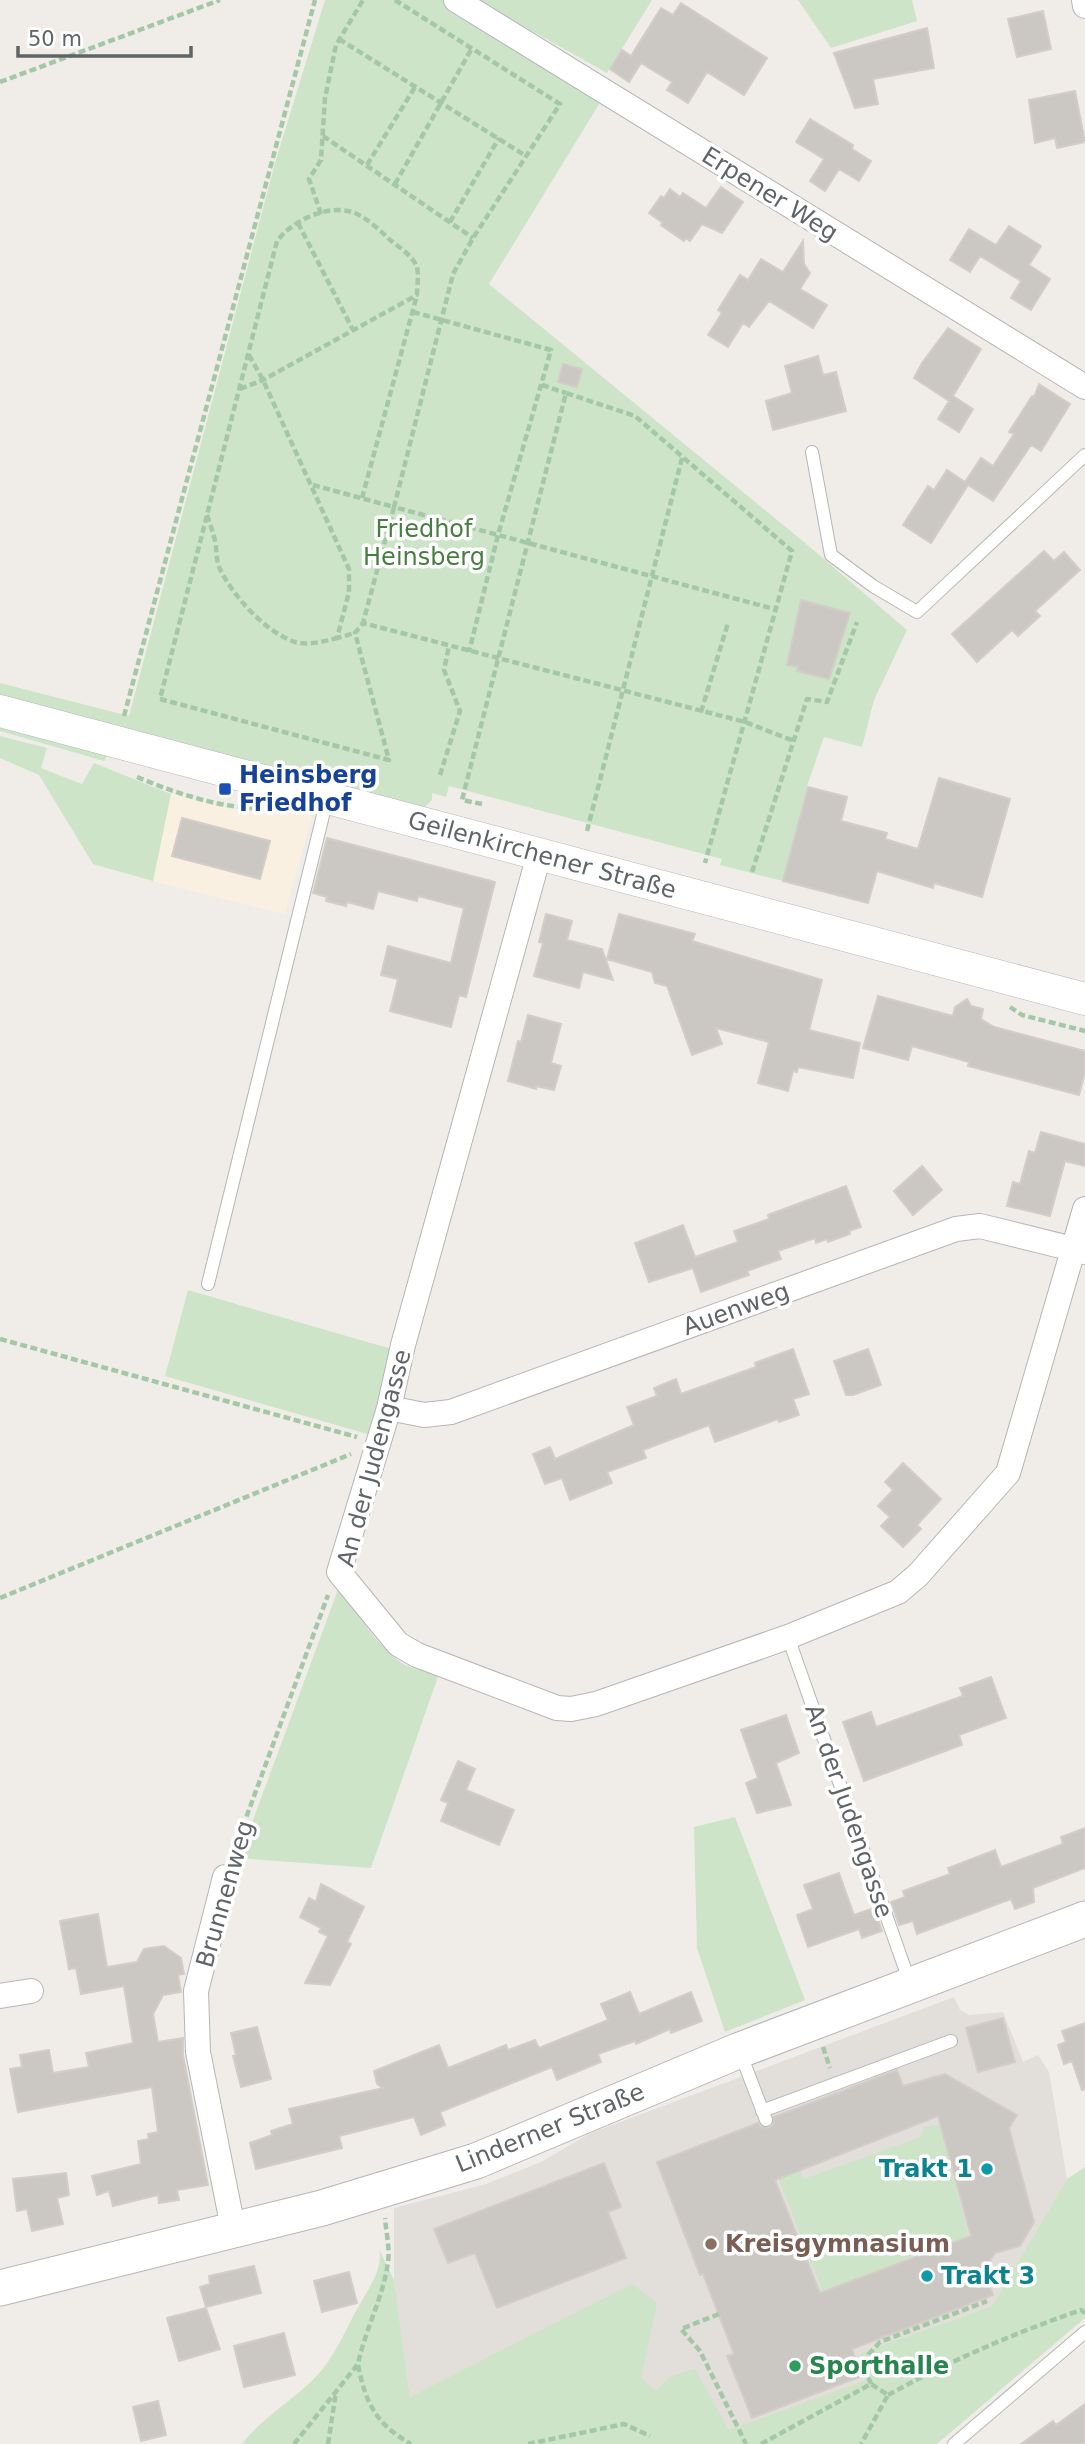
<svg xmlns="http://www.w3.org/2000/svg" width="1085" height="2444" font-family="'DejaVu Sans',sans-serif">
	<rect width="100%" height="100%" fill="#f0ede8"/>
	<path fill="#faf0e2" d="M171,794L242,812L288,811L312,816L285,914L153,881Z"/>
	<path fill="#e2deda" d="M954,1997L960,2010L969,2015L1003,2012L1023,2062L1038,2055L1049,2072L1067,2179L992,2306L860,2353L870,2379L729,2431L703,2444H668L595,2304L410,2397L394,2280V2208L486,2184L541,2162L591,2133Z"/>
	<path fill="#cde4c8" d="M325,0H447L604,96L489,284L804,542L907,630L874,700L862,747L824,737L807,786L783,881L720,865L722,859L449,786L446,797L432,793V800L424,808L0,698V683L129,716L275,163Z
		M477,0H652L607,73Z
		M798,0H912L917,21L831,48Z
		M0,725L107,756L104,761L0,731Z
		M0,736L47,748L41,768L82,784L94,763L171,794L153,881L93,864L39,775L0,758Z
		M188,1290L395,1350L371,1435L165,1376Z
		M339,1587C356,1611 380,1652 407,1666C416,1670 429,1671 439,1674L371,1868L239,1858Z
		M735,1817L805,2000L725,2032L697,1948L694,1827Z
		M940,2125L972,2249L956,2253L952,2240L823,2293L771,2159L792,2151L804,2179L921,2137L924,2127Z
		M1085,2167V2318L937,2444H242C264,2415 298,2398 322,2370C338,2350 347,2326 360,2304C369,2288 384,2267 379,2249L394,2280L410,2397L632,2284L657,2303L641,2378L656,2391L669,2377L695,2369L729,2430L869,2379L860,2353L992,2306L1067,2179Z"/>
	<path fill="#cbc8c4" stroke="#d4cdc7" stroke-width="2" fill-rule="evenodd" d="M681,3L767,58L744,95L707,72L688,103L667,90L672,82L641,63L629,82L610,69L622,50L631,56L661,8L673,15Z
		M1043,11L1051,49L1017,57L1008,19Z
		M927,28L934,68L873,79L878,104L855,108L834,53Z
		M1075,91L1085,142L1057,148L1055,138L1035,143L1029,100Z
		M810,119L853,145L852,149L871,161L859,181L839,169L825,191L810,181L824,159L796,142Z
		M721,187L743,202L722,233L702,224L690,241L686,238L684,241L661,225L663,223L649,213L661,196L664,198L670,189L680,197L683,193L706,208Z
		M1009,226L1041,246L1029,265L1050,279L1031,310L1011,298L1021,281L980,256L970,272L950,260L969,229L996,245Z
		M803,241L804,264L810,273L800,289L827,305L813,328L769,301L749,327L743,323L728,347L708,335L722,313L718,310L740,275L748,280L761,259L783,272Z
		M948,328L981,349L953,396L973,409L959,432L938,419L949,401L914,378L922,363Z
		M818,356L823,375L836,372L846,411L773,430L766,401L792,393L785,366Z
		M563,364L582,369L577,387L558,382Z
		M1039,384L1070,404L1041,451L1031,445L993,501L968,485L931,543L903,525L928,486L934,490L947,470L965,482L981,458L993,466L1014,434L1009,432L1032,396L1034,397Z
		M1044,551L1054,561L1064,552L1080,570L1035,611L1040,616L1018,636L1012,630L977,662L952,634Z
		M801,600L850,613L829,679L797,671L798,667L787,665Z
		M939,778L1010,799L982,897L934,883L933,888L877,871L868,903L783,881L808,787L847,797L841,821L887,833L885,839L918,849Z
		M182,818L270,841L260,879L172,856Z
		M327,838L495,882L466,997L459,995L451,1027L390,1011L398,979L381,975L388,946L451,963L464,908L418,896L417,901L378,891L373,909L347,902L346,906L326,901L327,897L313,893Z
		M546,914L572,921L567,940L602,949L613,980L583,972L579,988L534,976L543,943L539,942Z
		M619,914L695,934L692,941L822,980L809,1030L860,1043L853,1078L798,1067L797,1072L793,1071L788,1091L758,1083L769,1042L716,1028L722,1044L692,1055L667,986L655,983L652,972L607,959Z
		M878,996L953,1016L955,1007L967,999L971,1006L983,1009L981,1019L994,1027L1085,1051V1072L1079,1095L968,1066L969,1062L912,1046L908,1060L863,1048Z
		M528,1015L561,1024L551,1063L561,1066L554,1090L536,1086V1089L508,1081L518,1041L521,1042Z
		M1041,1132L1085,1144V1166L1065,1161L1050,1216L1007,1206L1013,1182L1020,1184L1029,1151L1035,1153Z
		M922,1166L942,1190L913,1215L894,1191Z
		M846,1186L861,1227L849,1231L850,1234L828,1242L827,1239L816,1243L815,1238L778,1251L781,1259L747,1271L749,1275L701,1292L693,1268L649,1282L635,1243L683,1225L695,1257L738,1242L734,1231L769,1219L768,1215Z
		M793,1349L809,1394L793,1399L799,1415L779,1422L778,1419L715,1442L709,1425L643,1450L646,1458L607,1472L612,1483L570,1500L562,1478L545,1484L533,1454L550,1447L555,1459L634,1425L627,1407L657,1396L654,1388L676,1379L681,1394L756,1367L755,1363Z
		M868,1349L881,1385L853,1395H846L834,1361Z
		M903,1463L941,1499L917,1525L921,1529L903,1547L881,1526L890,1517L878,1506L893,1490L885,1482Z
		M991,1677L1006,1718L959,1735L962,1745L864,1781L843,1722L871,1712L876,1727L963,1696L960,1688Z
		M786,1715L799,1753L776,1763L791,1805L757,1813L746,1783L758,1778L741,1730Z
		M458,1761L475,1769L466,1790L514,1810L499,1845L441,1821L448,1803L441,1800Z
		M1085,1828V1868L1033,1888L1034,1902L1015,1909L1011,1899L917,1934L913,1921L899,1925L891,1902L905,1897L903,1891L950,1874L948,1868L995,1850L1001,1867L1063,1844L1061,1837Z
		M839,1873L854,1915L874,1908L882,1931L862,1938L859,1929L808,1947L797,1915L813,1909L804,1885Z
		M321,1884L364,1907L347,1942L351,1944L330,1985L305,1983L328,1936L319,1932L321,1928L300,1917L309,1898L316,1902Z
		M98,1914L107,1967L137,1962L144,1949L164,1946L181,1958L184,1974L178,1975L181,1992L163,1995L153,2014L158,2042L183,2038V2055L208,2185L177,2190L179,2200L159,2203L158,2195L113,2206L109,2191L97,2195L92,2176L141,2164L138,2141L149,2139L148,2134L158,2132L152,2087L18,2112L10,2069L22,2067L20,2055L49,2050L53,2073L89,2067L86,2053L133,2043L124,1986L81,1994L76,1968L69,1969L60,1921Z
		M630,1992L639,2014L691,1992L702,2021L671,2033L670,2029L636,2044L635,2041L598,2054L601,2062L557,2080L552,2067L440,2112L445,2125L421,2135L414,2117L339,2136L342,2148L256,2169L250,2143L272,2135L271,2131L293,2124L289,2109L383,2088L377,2084L374,2071L439,2045L448,2068L506,2045L508,2050L535,2040L539,2048L608,2020L601,2004Z
		M1003,2018L1015,2062L978,2072L966,2028Z
		M1085,2023V2089L1082,2090L1072,2061L1064,2064L1058,2045L1066,2042L1062,2031Z
		M257,2027L271,2079L241,2087L233,2056L236,2055L231,2033Z
		M897,2070L903,2086L945,2074L1017,2115L1009,2128L1034,2222L1020,2246L995,2253L984,2272L993,2295L852,2349L862,2376L752,2418L727,2356L734,2354L703,2274L700,2275L657,2162L758,2123L761,2127L768,2128L773,2125L774,2117ZM938,2116L971,2236L820,2293L775,2180Z
		M604,2163L621,2207L608,2212L626,2258L497,2308L475,2253L448,2263L434,2229Z
		M66,2173L69,2195L57,2198L63,2224L32,2231L27,2209L17,2211L13,2179Z
		M254,2266L261,2293L206,2307L200,2287L210,2284L209,2276Z
		M349,2272L357,2303L322,2312L314,2281Z
		M206,2308L220,2349L179,2361L167,2318Z
		M284,2333L295,2375L244,2387L234,2346Z
		M158,2401L166,2435L141,2441L133,2407Z
		M1085,2404V2444H1021L1053,2421L1056,2425Z"/>
	<g fill="none" stroke-linecap="round" stroke-linejoin="round">
		<defs>
			<path id="service" d="M812,452L831,555L873,586L917,612L1085,455
				M208,1284L327,799
				M788,1637L910,1983
				M740,2052L766,2120
				M762,2111L951,2041
				M954,2444L1085,2332"/>
			<path id="minor" d="M456,0L1085,387
				M1084,0L1085,6
				M539,855L403,1345L389,1408L339,1572L398,1644L417,1655L557,1708L571,1709L596,1704L788,1637L898,1592L918,1575L1008,1473L1085,1209
				M389,1408L424,1415L451,1412L956,1229L980,1226L1085,1252
				M225,1877L196,1991L198,2052L233,2228
				M0,1996L31,1991"/>
			<path id="tertiary" d="M0,711L1085,999"/>
			<path id="secondary" d="M0,2288L322,2208L476,2161L740,2050L1085,1919"/>
		</defs>
		<use href="#service" stroke="#b3b6b8" stroke-width="14"/>
		<use href="#minor" stroke="#b3b6b8" stroke-width="26"/>
		<use href="#tertiary" stroke="#b3b6b8" stroke-width="33"/>
		<use href="#secondary" stroke="#b2b6b9" stroke-width="37"/>
		<path stroke="#a4c7a7" stroke-width="4.5" stroke-dasharray="7 3.5" stroke-linecap="butt" d="M395,0L560,104L473,238L453,274L394,507L774,609
			M339,39L526,156
			M0,82L220,0
			M323,136L473,238
			M367,165L415,87
			M395,184L472,48
			M321,214L309,179L321,160L325,98L336,45L363,0
			M450,222L499,138
			M298,223L353,330
			M413,312L551,350L498,535L469,652
			M249,355L263,380L349,569V592L337,638L355,633
			M542,385L566,393
			M240,389L263,380L417,295
			M313,485L394,507L363,623
			M362,498L417,295C417,287 419,275 417,267C413,256 399,247 390,240C380,230 368,219 355,213C329,203 293,220 277,241L160,699L389,760L355,633L363,623L745,722L794,741
			M207,515C210,524 213,532 215,541C217,550 216,559 219,567C232,595 265,632 295,642C309,646 324,641 337,638
			M701,712L728,623
			M124,716L315,0
			M440,775L460,711L444,670L449,646
			M137,777C173,792 213,806 253,808
			M482,804L462,800L566,393L635,416L792,551L705,863
			M587,831L682,458
			M752,872L807,699L827,702L857,622
			M1010,1007L1022,1015L1085,1031
			M0,1339L357,1437
			M0,1598L351,1454
			M232,1856L328,1595
			M823,2047L830,2068
			M719,2314L681,2329L700,2351L746,2444
			M358,2365C366,2404 376,2424 411,2444
			M871,2384L864,2366L869,2354L880,2342L987,2301
			M888,2395C952,2360 1012,2334 1081,2310L1085,2313
			M294,2444L358,2364C365,2330 383,2298 388,2262C390,2248 386,2232 385,2218
			M328,2444L336,2392
			M528,2444L624,2424L650,2436
			M761,2444L871,2384L888,2395L861,2444"/>
		<use href="#service" stroke="#fff" stroke-width="12"/>
		<use href="#minor" stroke="#fff" stroke-width="24"/>
		<use href="#tertiary" stroke="#fff" stroke-width="32"/>
		<use href="#secondary" stroke="#fff" stroke-width="35"/>
	</g>
	<rect fill="#1a4fb4" stroke="#fff" stroke-width="2.5" x="218" y="782" width="14" height="14" rx="3.5"/>
	<g fill="#0f9aa8" stroke="#fff" stroke-width="2.5">
		<circle cx="987" cy="2169" r="7"/>
		<circle cx="927" cy="2276" r="7"/>
	</g>
	<circle fill="#8d6e63" stroke="#fff" stroke-width="2.5" cx="711" cy="2244" r="7"/>
	<circle fill="#2e9e5b" stroke="#fff" stroke-width="2.5" cx="795" cy="2366" r="7"/>
	<g text-anchor="middle" dominant-baseline="central" stroke-width="7" stroke-linejoin="round" paint-order="stroke">
		<g font-size="24" fill="#5f6466" stroke="#fff">
			<text transform="translate(770 194) rotate(32)">Erpener Weg</text>
			<text transform="translate(542 855) rotate(15)">Geilenkirchener Straße</text>
			<text transform="translate(736 1309) rotate(-20)">Auenweg</text>
			<text transform="translate(374 1458) rotate(-75)">An der Judengasse</text>
			<text transform="translate(849 1811) rotate(71)">An der Judengasse</text>
			<text transform="translate(225 1894) rotate(-74)">Brunnenweg</text>
			<text transform="translate(550 2128) rotate(-22)">Linderner Straße</text>
		</g>
		<g font-size="24" fill="#477e3f" stroke="#fff">
			<text x="424" y="529">Friedhof<tspan x="424" dy="28">Heinsberg</tspan></text>
		</g>
		<g font-size="24" font-weight="bold" fill="#164399" stroke="#fff" text-anchor="start">
			<text x="239" y="775">Heinsberg<tspan x="239" dy="28">Friedhof</tspan></text>
		</g>
		<g font-size="24" font-weight="bold" fill="#0d838f" stroke="#fff" text-anchor="end">
			<text x="973" y="2169">Trakt 1</text>
			<text x="941" y="2276" text-anchor="start">Trakt 3</text>
		</g>
		<g font-size="24" font-weight="bold" fill="#785e54" stroke="#fff" text-anchor="start">
			<text x="725" y="2244">Kreisgymnasium</text>
		</g>
		<g font-size="24" font-weight="bold" fill="#27864d" stroke="#fff" text-anchor="start">
			<text x="809" y="2366">Sporthalle</text>
		</g>
	</g>
	<path d="M18 46v10h173v-10" fill="none" stroke="#5f6466" stroke-width="3.5"/>
	<text x="28" y="46" font-size="21" fill="#5f6466" stroke="#ffffff" stroke-width="5" paint-order="stroke">50 m</text>
</svg>
